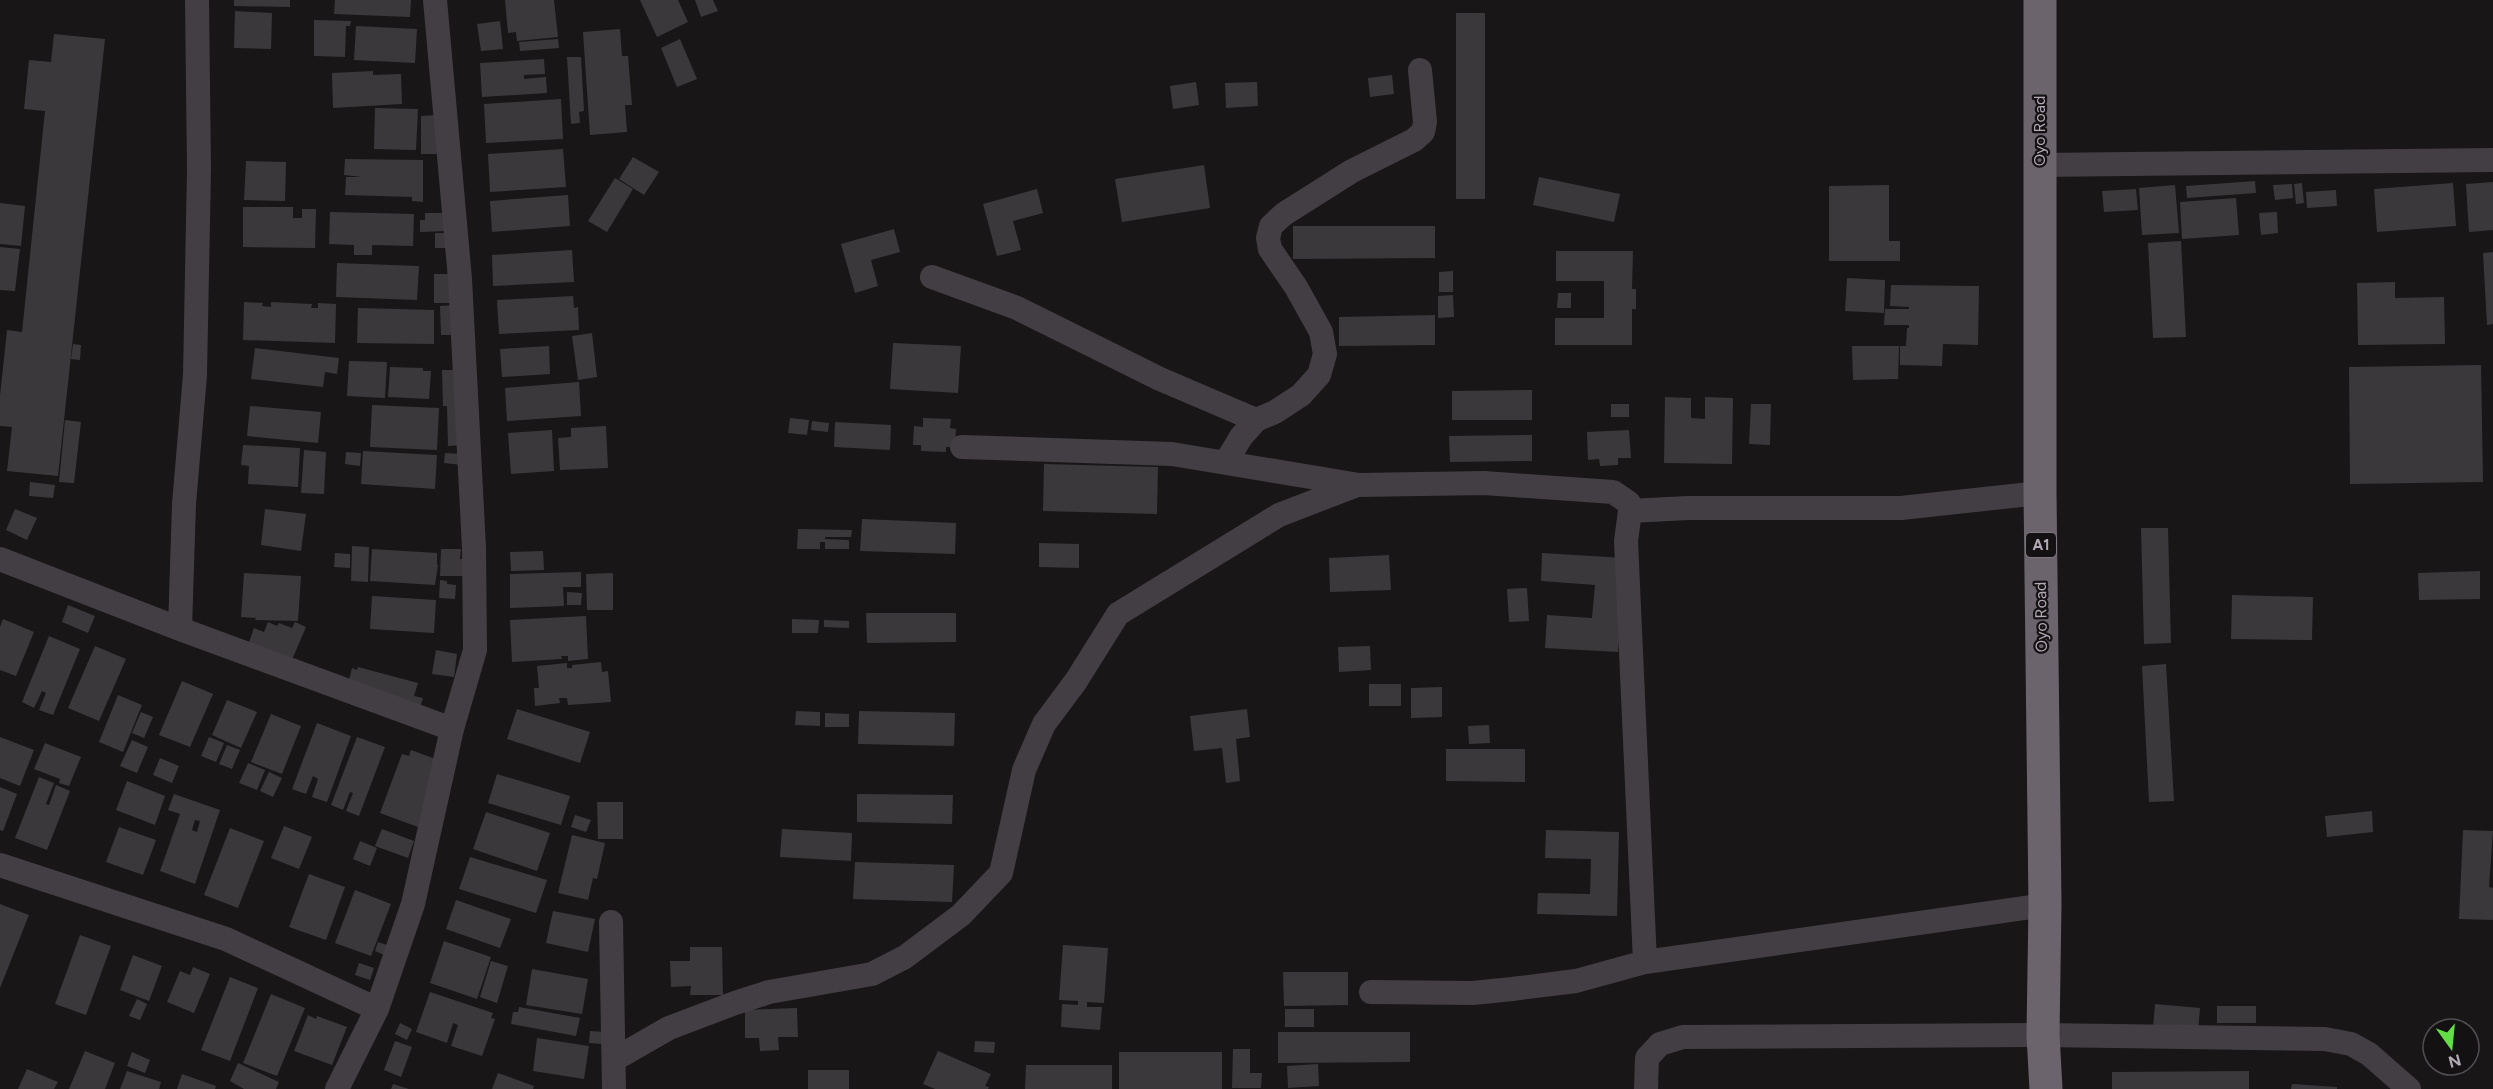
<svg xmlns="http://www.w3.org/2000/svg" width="2493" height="1089" font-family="Figtree,sans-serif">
	<rect width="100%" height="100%" fill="#181617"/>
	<path fill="#3b383c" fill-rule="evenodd" d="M234,0H290V7L234,6Z
		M335,0H411L410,17L334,14Z
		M505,0H554L558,37L517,41L516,32L508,33Z
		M640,0H678L688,22L657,37Z
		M695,0H713L718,11L701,17Z
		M235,11L272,13L271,49L234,48Z
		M1456,13H1485V199H1456Z
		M314,20L351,21L350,26H346L345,57L314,56Z
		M500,21L503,49L481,51L477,24Z
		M356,26L417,29L415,63L354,60Z
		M620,29L622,56H628L632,105H625L627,132L590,135L583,32Z
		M54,34L105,39L58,476L7,471L12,427L0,426V396L7,330L22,332L45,111L24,109L29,60L51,62Z
		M558,39L559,48L520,51L519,42Z
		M680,39L697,79L677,87L661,48Z
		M567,57H581L584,111L579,112L580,123L571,124Z
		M544,59L545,74L524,75V79L546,77L547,93L482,97L480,63Z
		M373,71V75L401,74L402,104L333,108L332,73Z
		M1392,75L1394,94L1370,97L1368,78Z
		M1196,82L1199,105L1173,109L1170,86Z
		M1257,82L1258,106L1226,108L1225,83Z
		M561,99L563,139L486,143L484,104Z
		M375,108L418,109L416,150L374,149Z
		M437,115L442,154H421V116Z
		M563,149L566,187L490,192L488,154Z
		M633,157L659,172L644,195L619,179Z
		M345,159L423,160V202L412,201V197L345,195L346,177H362L344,175Z
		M246,161L286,162L285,201L244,200Z
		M1204,165L1210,208L1122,222L1115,179Z
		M1539,177L1620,194L1614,222L1533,205Z
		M615,178L633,189L607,232L588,221Z
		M2255,181L2256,193L2187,198L2186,186Z
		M2493,182V230L2469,232L2466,184Z
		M2302,183L2304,203L2296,204L2294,184Z
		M2453,183L2456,226L2377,232L2374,189Z
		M2292,184L2293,198L2275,200L2273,185Z
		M1889,185V241H1900V261H1829V186Z
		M2175,185L2179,233L2142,235L2139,188Z
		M1037,189L1043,213L1013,221L1021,250L997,256L983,204Z
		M2136,189L2138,210L2104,212L2102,191Z
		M2336,190L2337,206L2307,208L2306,192Z
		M568,195L570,226L492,232L490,201Z
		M2236,198L2239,235L2182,239L2180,202Z
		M0,203L25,206L21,246L0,244Z
		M243,207H293V218H302V209H316L315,248L243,247Z
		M330,212L414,214L413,246L372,245V255H354V245L329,244Z
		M2277,212L2278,233L2261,235L2259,213Z
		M425,213H446L447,231L420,232V220H425Z
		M1293,226H1435V258L1293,259Z
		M894,229L900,252L871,260L878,286L855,293L841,244Z
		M435,233H454V248H435Z
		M2181,241L2186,337L2153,338L2148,243Z
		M0,247L20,249L15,291L0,290Z
		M572,250L574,282L493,286L492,255Z
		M1556,251H1633L1632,289H1636V309H1632V345H1555V318H1604V281H1556Z
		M2493,252V324L2487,325L2483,253Z
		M337,263L419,266L417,300L336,297Z
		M1453,271V292H1439V272Z
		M434,274H454V303H434Z
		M1847,278L1885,280L1884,313L1845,311Z
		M2395,282V298L2444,297L2445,344L2358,345L2357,283Z
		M1891,285L1979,286L1978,345L1943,344L1942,366L1900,365V346H1906L1907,328H1909V325H1884L1885,309H1909V307L1890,306Z
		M1558,293H1571V308H1557Z
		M1453,295L1454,317L1438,318V296Z
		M573,296L574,308L578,307L579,330L499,334L497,300Z
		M244,302L263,303L262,306L271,307V302L312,304L311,308H318V303L336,304L335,343L243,340Z
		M456,305L460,335H441L440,306Z
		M358,308L434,310V344L357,343Z
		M1435,315V345L1339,346V317Z
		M592,333L597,377L578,380L572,336Z
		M893,343L961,346L958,393L890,389Z
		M73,344L81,345L80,360L71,359Z
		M549,346L550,374L502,377L500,349Z
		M1852,346H1899L1898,379L1853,380Z
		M255,348L339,358L337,374L325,372L323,387L251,379Z
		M349,361L387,362L385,398L347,396Z
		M2481,365L2483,482L2350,484L2349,367Z
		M390,367L423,368V371H431L429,399L388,397Z
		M442,370H461L463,445L448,446L447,406H443Z
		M579,382L581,416L507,421L505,388Z
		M1532,390V420H1452V391Z
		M1665,397L1691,398V418L1705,419V397L1733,398L1732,464L1664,463Z
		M1611,404H1629V417H1611Z
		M1751,404H1771L1770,445L1749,444Z
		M372,405L439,408L437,450L370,447Z
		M250,406L321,412L318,443L247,436Z
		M790,418L809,420L807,435L788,433Z
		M923,418L951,419L950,428L956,429L955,447H946V452L921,451V445H913L914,426L923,427Z
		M65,420L81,422L74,483L59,482Z
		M812,421L829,423L828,432L811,430Z
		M835,422L891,425L890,450L834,447Z
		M606,426L608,468L560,470L558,438L571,437V428Z
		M552,430L554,471L511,474L508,433Z
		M1629,430L1631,458H1618V465L1600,466L1599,459L1588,460L1587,432Z
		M1532,435V461L1450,462L1449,436Z
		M243,445L300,448L298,487L248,484L249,466L241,465Z
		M304,450L326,452L324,494L301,493Z
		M363,451L437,455L435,489L361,484Z
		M346,452L361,453L360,466L345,464Z
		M445,453L463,454L462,465L444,463Z
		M1044,464L1158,467L1157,514L1043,511Z
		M30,482L55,485L53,498L29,496Z
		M15,509L37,518L27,540L6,530Z
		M265,509L306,514L301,551L261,545Z
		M862,519L956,523L955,554L860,551Z
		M2141,528H2168L2171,643L2144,644Z
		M798,529L852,530L851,537H825V539L849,540V549H825V542H820V549H797Z
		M1039,543L1079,544V568L1039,567Z
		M352,546L369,547L368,582L351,581Z
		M372,549L437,553V565H438L435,585L370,581Z
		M441,549H461L460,559H463V576H440Z
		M543,551L544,570L511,571L510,552Z
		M335,553L350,554V568L334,567Z
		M1542,553L1624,558L1618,652L1545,648L1547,615L1592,618L1595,585L1541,581Z
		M1389,555L1391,590L1330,592L1329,558Z
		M2480,571V599L2419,600L2418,573Z
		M581,572V587H563L564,606L510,608V574Z
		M244,573L301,576L298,621L255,620L256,618L241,617Z
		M613,573V610H587L586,574Z
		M440,580L447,581V584L456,585L455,599L439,598Z
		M1527,588L1529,621L1509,622L1507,589Z
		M567,592L582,593L581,605H567Z
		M2232,595L2313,597L2312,640L2231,639Z
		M372,596L436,600L434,633L370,629Z
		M68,605L95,616L88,633L62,622Z
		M866,613H956V642L867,643Z
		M586,616L588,659L568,661V656H561L562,659L512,662L510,620Z
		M3,619L34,632L16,676L0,670V627Z
		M792,619L819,620L818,633H792Z
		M824,620L849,621V628L824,627Z
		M268,622L277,626L279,623L292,628L295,622L306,627L291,662L248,645L254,628L264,632Z
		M49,636L80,649L53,715L39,710L46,693L42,691L34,708L22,702Z
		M95,646L126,659L99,721L68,708Z
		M1370,646L1371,670L1339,672L1338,647Z
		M436,650L457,654L454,677L432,674Z
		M601,662L602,672L608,671L611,702L568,705L567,698H559L560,703L535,706L534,688H539L537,666L567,663V668H572V665Z
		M2166,664L2174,801L2149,802L2142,666Z
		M358,667L418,683L414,696L423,698L420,708L347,688L352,668L357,670Z
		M182,681L213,694L190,747L159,735Z
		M1369,684H1401V706H1369Z
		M1442,687V717L1411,718V688Z
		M118,695L142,705L123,752L99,742Z
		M227,700L257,712L241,748L212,735Z
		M517,709L590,732L580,763L507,739Z
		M1247,709L1250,737L1236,739L1240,781L1226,783L1222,748L1194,751L1190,716Z
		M796,711L820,712V726L795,725Z
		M859,711L955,713L954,746L858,744Z
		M141,712L153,717L144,738L132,733Z
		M825,713L849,714V727H825Z
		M271,714L301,726L282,774L251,762Z
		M317,723L351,736L327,802L312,797L318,779L313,776L306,794L292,789Z
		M1489,725L1490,743L1469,744L1468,726Z
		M0,737L34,750L20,786L0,778Z
		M209,737L224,743L216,762L201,756Z
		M357,737L385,747L359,816L346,811L353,793L350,792L343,810L331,805Z
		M132,740L148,747L137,773L120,766Z
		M45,743L81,757L69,786L59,783L60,779L34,769Z
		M227,745L240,750L232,769L219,764Z
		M1446,749H1525V782L1446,781Z
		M411,750L441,761L418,827L380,813L402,754L409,756Z
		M160,758L179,766L172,783L153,775Z
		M248,763L265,770L257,790L239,783Z
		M269,772L282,778L273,797L260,791Z
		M497,774L570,796L561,825L488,803Z
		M39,777L54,783L46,804L49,805L56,785L70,791L47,850L15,838Z
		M127,781L165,796L155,825L116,810Z
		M0,787L17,794L3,831L0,830Z
		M174,794L220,810L195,884L160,871L180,814L168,810ZM195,820L200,821L197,832L192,830Z
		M857,794L953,795L952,824L857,822Z
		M597,802H623V839H598Z
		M2372,811L2373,832L2327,837L2325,816Z
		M486,812L550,833L537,871L473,849Z
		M575,815L591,820L586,832L571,827Z
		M284,826L312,837L299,869L271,858Z
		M119,827L156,840L143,875L106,862Z
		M230,828L264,841L238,908L204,895Z
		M382,829L414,841L408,858L375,846Z
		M782,829L852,833L851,861L780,857Z
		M1546,830L1619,832L1617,916L1537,914L1538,893L1590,894L1591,859L1545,858Z
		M2463,830L2493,831L2489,887L2493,888V920L2459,919Z
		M572,835L605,843L597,879L593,878L588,900L558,893Z
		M360,841L377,848L370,866L353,859Z
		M470,857L547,880L536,913L459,889Z
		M855,862L954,865L952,902L853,899Z
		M309,874L345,887L326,940L289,927Z
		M355,890L391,904L371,956L335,943Z
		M456,900L511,919L500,948L446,929Z
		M0,904L29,915L0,988Z
		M553,911L595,919L588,952L546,943Z
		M80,935L111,946L86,1015L55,1004Z
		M444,941L491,957L477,999L430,983Z
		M378,942L387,945L384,955L375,951Z
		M1063,945L1108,948L1104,1003L1087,1002V1007H1102L1100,1030L1061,1027L1062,1004L1078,1005V1001L1059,1000Z
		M690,947H722L723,995H690L691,986L671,987L670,961H690Z
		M133,955L162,966L149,1001L120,990Z
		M491,961L508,966L497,1003L480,997Z
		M359,963L374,968L370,980L355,975Z
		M193,967L210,974L194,1013L167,1002L180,971L190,975Z
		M532,969L588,979L582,1014L526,1005Z
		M1283,972H1348V1005L1284,1006Z
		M230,977L258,988L230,1061L201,1050Z
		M430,992L493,1013L491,1018L495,1019L482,1056L451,1046L458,1025L453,1023L447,1043L416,1032Z
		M271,994L305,1008L277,1076L243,1063Z
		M137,999L147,1004L140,1020L129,1016Z
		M2155,1004L2200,1008L2198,1032L2153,1028Z
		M2217,1006H2256V1023H2217Z
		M519,1007L580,1018L576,1036L511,1024L513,1012H518Z
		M797,1008L798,1037H778L779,1050L760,1051L759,1038H745V1010Z
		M1285,1009H1314V1027H1285Z
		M308,1015L316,1019L317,1016L347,1027L332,1065L294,1051Z
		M400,1023L412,1029L407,1040L395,1034Z
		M590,1031L605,1032L604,1044L589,1043Z
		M1278,1032H1410V1062L1278,1063Z
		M537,1038L589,1046L584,1079L533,1071Z
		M395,1041L412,1047L401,1077L384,1070Z
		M975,1041L995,1042L994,1053L974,1052Z
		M1233,1049H1250V1073H1262L1261,1088H1232Z
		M85,1051L115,1063L105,1089H69Z
		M938,1051L991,1074L985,1086L989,1087L988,1089H935L923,1084Z
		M132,1052L150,1060L145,1073L127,1066Z
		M1119,1052H1222V1089H1119Z
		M238,1063L279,1082L276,1089H244L230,1081Z
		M1318,1064L1319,1086L1288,1088L1287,1066Z
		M1026,1065H1112V1089H1025Z
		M27,1069L58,1082L54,1089H18Z
		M808,1070H849V1089H808Z
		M127,1071L161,1082L159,1089H120Z
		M2249,1071V1089H2112V1072Z
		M498,1073L534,1086L533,1089H492Z
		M182,1074L216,1086L215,1089H177Z
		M393,1084L409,1089H391Z
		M2292,1084L2337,1087V1089H2291Z"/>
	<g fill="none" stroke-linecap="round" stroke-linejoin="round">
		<path stroke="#433e43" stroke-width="24" d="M2039,165L2493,160
			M932,277L1017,308L1160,379L1256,420
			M962,447L1172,454L1359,485L1484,483L1613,492L1629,503L1630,511L1626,541L1645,962
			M1226,462L1241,437L1256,420L1275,412L1301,395L1319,375L1325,354L1321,332L1296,287L1270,249L1268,238L1271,226L1284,214L1352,171L1414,140L1423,132L1425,122L1420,70
			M1630,511L1688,508H1901L2040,493
			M0,559L180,629L452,729
			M180,629L184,504L195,375L199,170L197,0
			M0,865L226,939L377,1009
			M611,922L614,1089
			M1371,992L1473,993L1512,989L1576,981L1645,962L2045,905
			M615,1059L669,1028L735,1003L769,992L872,974L905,957L961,915L1001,873L1024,770L1044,724L1076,681L1118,614L1279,515L1357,485
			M337,1089L377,1009L413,904L452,729L475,650L474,548L460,279L435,0
			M1646,1089L1647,1058L1660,1044L1683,1037L2043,1035L2325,1039L2351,1044L2369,1054L2409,1089"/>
		<path stroke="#6c646d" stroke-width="33" d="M2040,0V493L2045,905L2043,1035L2046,1089"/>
	</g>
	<g text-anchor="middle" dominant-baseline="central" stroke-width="4.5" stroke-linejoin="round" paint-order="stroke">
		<rect fill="#131112" stroke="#847b85" stroke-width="1.5" x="2026" y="533" width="30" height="24" rx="4.5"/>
		<g font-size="15" font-weight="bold" fill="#b4a9b6">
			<text x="2041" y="545">A1</text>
		</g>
		<g font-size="16" fill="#b4a9b6" stroke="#131112">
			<text transform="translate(2039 131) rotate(-90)">Oyo Road</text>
			<text transform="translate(2041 617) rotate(-91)">Oyo Road</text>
		</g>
	</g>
	<g transform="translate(2451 1047) rotate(165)"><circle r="28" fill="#131112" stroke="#534e54" stroke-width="1.5"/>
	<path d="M0-4.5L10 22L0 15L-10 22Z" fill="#63de47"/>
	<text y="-9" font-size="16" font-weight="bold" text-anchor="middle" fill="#b4a9b6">N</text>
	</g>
</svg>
